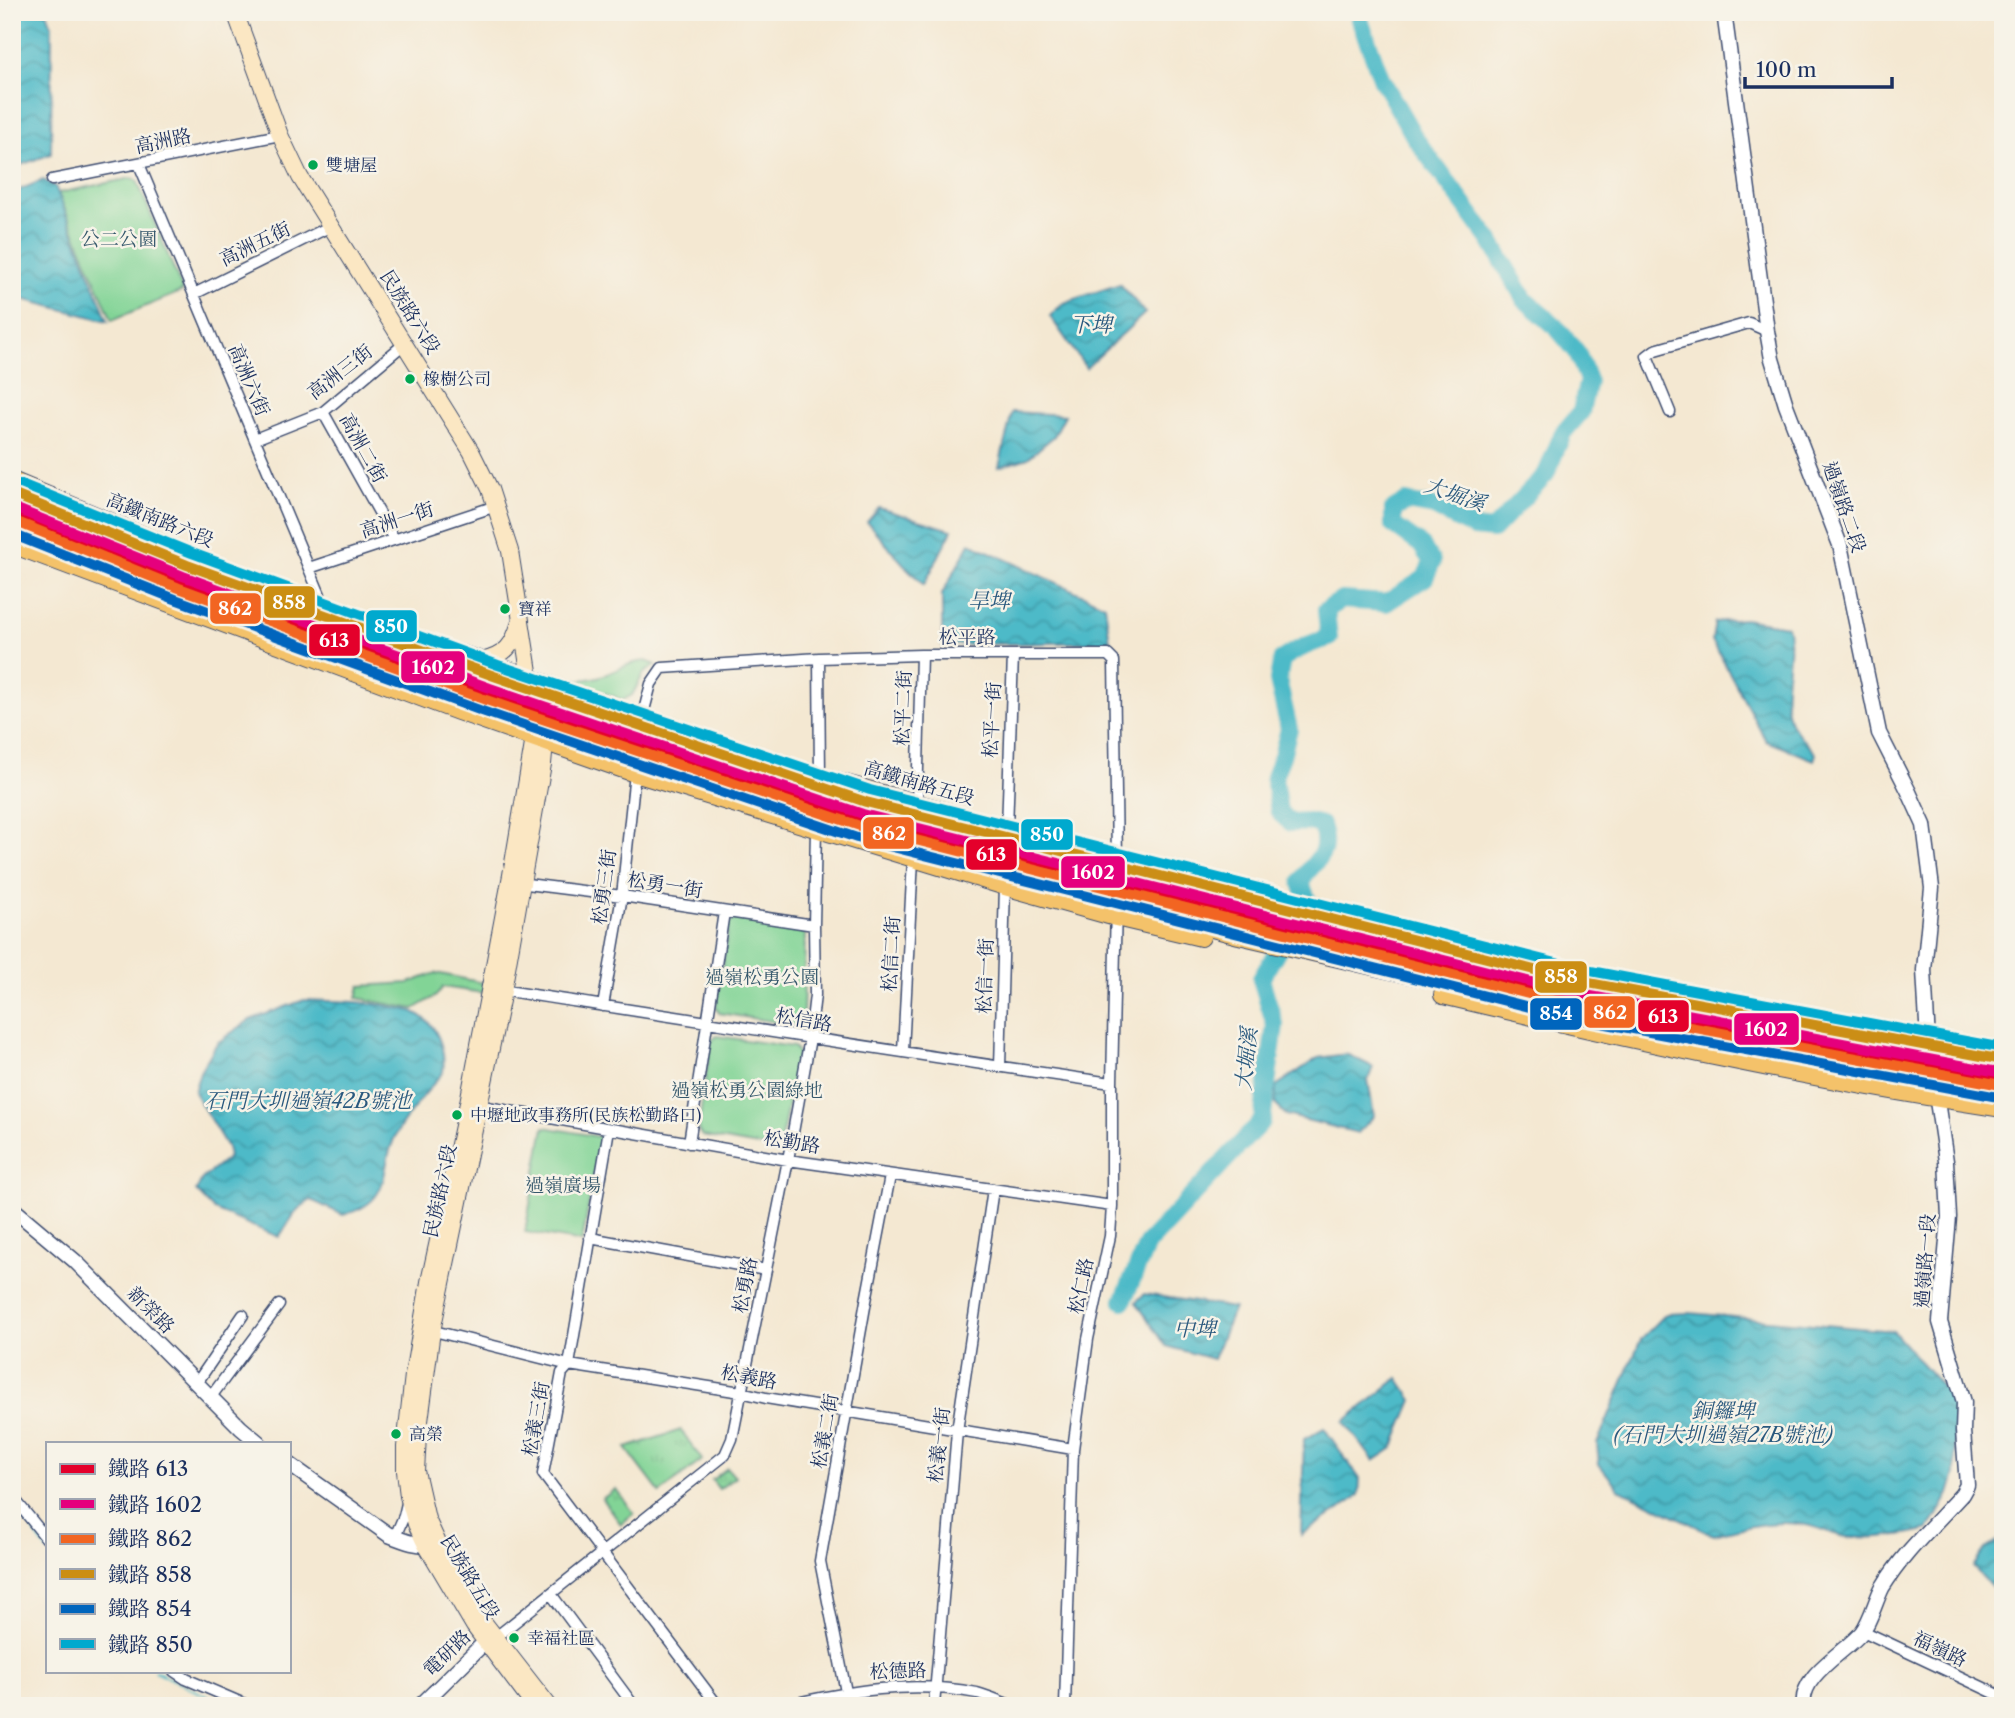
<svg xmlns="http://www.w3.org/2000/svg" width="2015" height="1718" font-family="'Libre Caslon Text','Noto Serif TC',serif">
	<defs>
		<pattern id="grass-tufts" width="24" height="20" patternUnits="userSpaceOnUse" patternTransform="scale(1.75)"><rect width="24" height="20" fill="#82d496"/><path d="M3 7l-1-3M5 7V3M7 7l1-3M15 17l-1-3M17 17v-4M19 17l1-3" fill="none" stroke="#70b684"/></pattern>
		<pattern id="water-waves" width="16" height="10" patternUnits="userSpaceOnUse" patternTransform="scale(1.75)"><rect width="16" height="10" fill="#4dbac8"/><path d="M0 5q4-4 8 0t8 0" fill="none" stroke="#3f98a6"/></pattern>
	</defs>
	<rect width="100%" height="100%" fill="#f7f3e8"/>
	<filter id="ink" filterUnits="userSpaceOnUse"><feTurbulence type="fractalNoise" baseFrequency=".0143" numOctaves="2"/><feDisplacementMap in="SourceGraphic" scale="14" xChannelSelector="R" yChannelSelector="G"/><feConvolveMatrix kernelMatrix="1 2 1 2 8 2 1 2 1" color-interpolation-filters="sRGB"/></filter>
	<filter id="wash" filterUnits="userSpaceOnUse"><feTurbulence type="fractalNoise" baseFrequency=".00686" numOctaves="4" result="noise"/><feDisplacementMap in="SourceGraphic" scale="28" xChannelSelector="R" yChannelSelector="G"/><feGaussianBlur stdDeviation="1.57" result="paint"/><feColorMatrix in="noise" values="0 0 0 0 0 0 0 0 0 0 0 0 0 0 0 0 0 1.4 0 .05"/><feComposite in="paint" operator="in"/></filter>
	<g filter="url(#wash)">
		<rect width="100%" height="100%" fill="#f4e8d2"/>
		<path fill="url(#grass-tufts)" stroke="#4e827a" stroke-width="2" d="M681,1430L702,1460L660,1493L626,1448Z
			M727,1468L735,1477L719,1489L712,1480Z
			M616,1489L634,1513L621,1524L602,1499Z"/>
		<path fill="#82d496" stroke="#4e827a" stroke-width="2" d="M132,178L137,181L183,291L112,320L58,193Z
			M646,661L656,665L644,673L632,695L623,700L571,681C582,680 594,679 604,675C621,669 628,662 646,661Z
			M735,919L800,928L805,934L803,1020L795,1025L719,1013L716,1007L729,923Z
			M436,973L484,983L483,993L443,987L436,996L414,1009L357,998L360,986L409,983Z
			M717,1036L794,1047L798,1054L780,1145L775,1149L702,1136L698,1130L711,1041Z
			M544,1127L601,1137L582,1242L525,1232Z"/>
		<path fill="url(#water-waves)" stroke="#347493" stroke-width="2" d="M12,12H47L52,26L51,154L12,168Z
			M43,180L55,186L108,321L22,299L12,303V193Z
			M1120,284L1145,313L1086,368L1050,316L1063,303Z
			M1012,412L1065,415L1054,436L1028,458L999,467Z
			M879,508L952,530L924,585L906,567L867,522Z
			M970,543L1105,605L1110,642L942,645V594Z
			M1744,619L1787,626C1795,655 1779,690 1789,719C1793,729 1808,745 1816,754L1814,760L1766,741L1712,640L1715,622Z
			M304,1000C334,1001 363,1001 392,1007C399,1009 407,1009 414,1012C437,1022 446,1049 443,1072C428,1091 411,1109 399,1129C376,1167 398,1200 343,1215L311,1200L298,1209L279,1237L214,1210L196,1191L202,1179L229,1157L227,1147L194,1092L200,1072L217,1043L250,1020Z
			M1347,1054L1373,1067L1368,1080L1374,1116L1358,1133L1286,1115L1275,1104L1276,1086L1318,1058Z
			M1144,1294L1234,1308L1213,1359L1166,1346L1136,1302Z
			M1689,1313L1893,1331L1954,1400L1955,1474L1949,1494L1929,1529C1909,1535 1868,1539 1847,1537C1833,1536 1820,1527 1806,1525C1775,1519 1743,1527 1714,1535L1619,1489L1599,1464L1597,1444L1641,1339L1666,1314Z
			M1398,1378L1413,1400L1393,1448L1374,1461L1344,1422Z
			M1324,1428L1360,1479L1359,1496L1301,1535L1304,1439Z
			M1999,1541L2003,1543V1598L1973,1567L1985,1549Z"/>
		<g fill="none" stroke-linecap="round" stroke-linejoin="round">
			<path stroke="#4dbac8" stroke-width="2.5" d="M12,1511L29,1525
				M33,1530L47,1550
				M155,1671L227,1706"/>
			<path stroke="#4dbac8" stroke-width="18" d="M1123,1301L1147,1244L1262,1121L1275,1025L1261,979L1307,899L1301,883C1313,858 1332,858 1321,825L1310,822L1291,823L1279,812L1274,777L1282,756L1289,729L1278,680L1282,659C1297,649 1312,642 1329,638L1326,610L1342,600L1386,603L1425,578L1432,562L1421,545L1393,525V510L1406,502L1434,507L1474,528L1493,530L1546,474L1563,433L1581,412L1588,380L1577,352L1556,327L1525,300L1490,240L1415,138L1382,80L1360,20L1361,12"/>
		</g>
	</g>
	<g filter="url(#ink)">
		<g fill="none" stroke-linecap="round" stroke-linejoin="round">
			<defs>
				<path id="minor" d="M139,164L326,609
					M52,180L280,135
					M194,294L331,226
					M323,412L394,539
					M1670,412L1647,356L1655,350L1749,323L1767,331
					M255,439L323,412L404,344
					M309,568L496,506
					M819,658L820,777
					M642,718L651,684L662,668L819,658L921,655H1108L1114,661L1117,859L1112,1083V1206L1110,1236L1088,1339L1073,1449L1065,1706
					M917,805L921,655
					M1007,829L1013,655
					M519,883L622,896L814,925
					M500,990C704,1021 908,1054 1112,1083
					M603,1006L622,896L635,773
					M903,1051L913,859
					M1000,1067L1005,886
					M476,1105L788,1160L1112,1206
					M609,1129L569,1365L562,1373L543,1474L718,1706
					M689,1143L724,912
					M590,1238L766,1270
					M426,1329L569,1365L741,1392L766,1398L1073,1449
					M196,1384L243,1315
					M210,1398L279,1305
					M12,1496L47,1539
					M389,1535L397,1532L404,1516L408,1499
					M551,1594L634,1706
					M1863,1631L2003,1697
					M496,1637L725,1455L732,1439L788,1160L810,1038L815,995L814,925L816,829
					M174,1671L186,1679L249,1706
					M846,1692L820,1561L866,1301L890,1176
					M784,1706C847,1691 912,1680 977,1693C989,1696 1001,1702 1013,1706
					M934,1706L957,1431L993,1189"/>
				<path id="tertiary" d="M1724,12L1767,331L1772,359L1786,405L1840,545L1879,733L1908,790L1924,825L1932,888L1924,970L1928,1041L1946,1161L1949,1217L1940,1322L1964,1402L1963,1431L1967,1485L1962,1494C1935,1524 1903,1553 1882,1588C1875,1602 1871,1620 1862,1632C1845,1653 1799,1675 1804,1706
					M12,1208L75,1261L241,1428L259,1443
					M289,1464L389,1535C404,1541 419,1547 435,1544
					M420,1706L485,1642L494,1638"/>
				<path id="secondary" d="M235,12L280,135L300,177L471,451L490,489L510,551L530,678L534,692L536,724L534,738L511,875L468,1103L429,1282L413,1375L405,1447V1471L408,1496L416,1524L426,1545L474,1626L534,1706
					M482,661C506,655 513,646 520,622
					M540,731L545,742L543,764L503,991L432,1331L418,1436L416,1471L427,1519L438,1543L482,1620L549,1706"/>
				<path id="primary" d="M12,481L209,563L326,609L482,661L642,718L820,777L1285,905L1536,966L1661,991L2003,1054
					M12,495L155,554
					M12,528L56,546L536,724L827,818L1094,897L1239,935L1541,1005L2003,1096
					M12,544L458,711L635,773L1005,886L1116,917L1201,937
					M278,603L317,618L533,692
					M1044,852L1142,878
					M1399,945L1522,974
					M1590,989L1721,1014
					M1443,995C1628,1039 1814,1080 2003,1108"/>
			</defs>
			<use href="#minor" stroke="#3c4b6f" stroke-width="13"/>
			<use href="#tertiary" stroke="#3c4b6f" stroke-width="17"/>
			<use href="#secondary" stroke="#3c4b6f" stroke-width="18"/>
			<use href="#primary" stroke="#3c4b6f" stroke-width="20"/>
			<use href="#minor" stroke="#fff" stroke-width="10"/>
			<use href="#tertiary" stroke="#fff" stroke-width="14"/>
			<use href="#secondary" stroke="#fbe7c3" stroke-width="16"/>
			<use href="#primary" stroke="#f4c26a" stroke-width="18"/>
			<defs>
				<path id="rail-1" d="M12,515L180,584L487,696L861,822L1574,999L2003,1081"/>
				<path id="rail-2" d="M12,507L183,576L490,688L863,814L1575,993L2003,1073"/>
				<path id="rail-3" d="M12,520L179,588L486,700L860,826L1572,1005L2001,1085"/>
				<path id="rail-4" d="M17,496L187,565L494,676L866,802L1578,981L2003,1060"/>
				<path id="rail-5" d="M12,534L175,599L482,711L857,838L1569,1017L1998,1097"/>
				<path id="rail-6" d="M21,484L192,553L498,665L870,790L1580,969L2003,1048"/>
			</defs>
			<use href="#rail-1" stroke="#f7f3e8" stroke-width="16"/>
			<use href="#rail-2" stroke="#f7f3e8" stroke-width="16"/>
			<use href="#rail-3" stroke="#f7f3e8" stroke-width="16"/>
			<use href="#rail-4" stroke="#f7f3e8" stroke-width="16"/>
			<use href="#rail-5" stroke="#f7f3e8" stroke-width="16"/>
			<use href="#rail-6" stroke="#f7f3e8" stroke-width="16"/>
			<use href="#rail-1" stroke="#e4002b" stroke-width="10"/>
			<use href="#rail-2" stroke="#e5007d" stroke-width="10"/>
			<use href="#rail-3" stroke="#f26522" stroke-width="10"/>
			<use href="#rail-4" stroke="#cb8e13" stroke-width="10"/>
			<use href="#rail-5" stroke="#0065bd" stroke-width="10"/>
			<use href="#rail-6" stroke="#00a9ce" stroke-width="10"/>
		</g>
	</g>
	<g fill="#00a651" stroke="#f7f3e8" stroke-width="2.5">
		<circle cx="313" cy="165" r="6"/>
		<circle cx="410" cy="379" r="6"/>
		<circle cx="505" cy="609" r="6"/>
		<circle cx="457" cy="1115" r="6"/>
		<circle cx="396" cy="1434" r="6"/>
		<circle cx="514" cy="1638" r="6"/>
	</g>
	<g text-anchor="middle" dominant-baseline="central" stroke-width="5" stroke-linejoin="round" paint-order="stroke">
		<g font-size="17" fill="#1b2f5e" stroke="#f7f3e8" text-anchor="start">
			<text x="326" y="165">雙塘屋</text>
			<text x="423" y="379">橡樹公司</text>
			<text x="518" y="609">寶祥</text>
			<text x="470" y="1115">中壢地政事務所(民族松勤路口)</text>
			<text x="409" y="1434">高榮</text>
			<text x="527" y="1638">幸福社區</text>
		</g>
		<g font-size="19" fill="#1b2f5e" stroke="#f7f3e8">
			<text transform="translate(163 141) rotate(-12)">高洲路</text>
			<text transform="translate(255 244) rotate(-26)">高洲五街</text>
			<text transform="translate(410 312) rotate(58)">民族路六段</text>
			<text transform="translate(340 372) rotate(-38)">高洲三街</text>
			<text transform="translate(249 380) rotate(67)">高洲六街</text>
			<text transform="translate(363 448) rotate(61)">高洲二街</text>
			<text transform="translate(1844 507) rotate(71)">過嶺路二段</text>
			<text transform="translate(160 520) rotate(22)">高鐵南路六段</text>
			<text transform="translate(397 520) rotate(-18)">高洲一街</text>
			<text x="967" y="637">松平路</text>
			<text transform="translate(903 708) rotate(-88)">松平二街</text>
			<text transform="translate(992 720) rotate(-87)">松平一街</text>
			<text transform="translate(919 783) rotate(16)">高鐵南路五段</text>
			<text transform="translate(665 885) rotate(9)">松勇一街</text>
			<text transform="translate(604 887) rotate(-82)">松勇三街</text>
			<text transform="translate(891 954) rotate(-87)">松信二街</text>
			<text transform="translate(985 976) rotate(-88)">松信一街</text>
			<text transform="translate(804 1020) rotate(10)">松信路</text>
			<text transform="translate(792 1142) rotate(9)">松勤路</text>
			<text transform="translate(440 1191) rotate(-78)">民族路六段</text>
			<text transform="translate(1925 1261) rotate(-86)">過嶺路一段</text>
			<text transform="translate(745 1285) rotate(-79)">松勇路</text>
			<text transform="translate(1081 1286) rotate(-78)">松仁路</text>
			<text transform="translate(151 1310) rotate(45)">新榮路</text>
			<text transform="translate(749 1377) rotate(11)">松義路</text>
			<text transform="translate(536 1419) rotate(-80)">松義三街</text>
			<text transform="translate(825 1431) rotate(-80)">松義二街</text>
			<text transform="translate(939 1445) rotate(-84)">松義一街</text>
			<text transform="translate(470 1577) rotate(59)">民族路五段</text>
			<text transform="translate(1940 1649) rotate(25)">福嶺路</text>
			<text transform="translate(447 1653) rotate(-44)">電研路</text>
			<text transform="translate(898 1671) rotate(-2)">松德路</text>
		</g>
		<g font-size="19" fill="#35586c" stroke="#f7f3e8">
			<text x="119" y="239">公二公園</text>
			<text x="762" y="977">過嶺松勇公園</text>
			<text x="747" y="1090">過嶺松勇公園綠地</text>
			<text x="563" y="1185">過嶺廣場</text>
		</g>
		<g font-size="21" font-style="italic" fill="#2a597e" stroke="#f7f3e8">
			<text x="1091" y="324">下埤</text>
			<text transform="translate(1455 494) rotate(19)">大堀溪</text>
			<text x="989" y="600">旱埤</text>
			<text transform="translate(1246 1059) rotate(-84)">大堀溪</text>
			<text x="308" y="1100">石門大圳過嶺42B號池</text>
			<text x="1195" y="1328">中埤</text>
			<text x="1723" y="1410">銅鑼埤<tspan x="1723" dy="24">(石門大圳過嶺27B號池)</tspan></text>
		</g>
	</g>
	<g stroke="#f7f3e8" stroke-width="2.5">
		<rect x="263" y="585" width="53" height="34" rx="7" fill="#cb8e13"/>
		<rect x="209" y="592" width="53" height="33" rx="7" fill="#f26522"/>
		<rect x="365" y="609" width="53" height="34" rx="7" fill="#00a9ce"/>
		<rect x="308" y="623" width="53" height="34" rx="7" fill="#e4002b"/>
		<rect x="400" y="650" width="66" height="34" rx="7" fill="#e5007d"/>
		<rect x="862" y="816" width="53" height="34" rx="7" fill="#f26522"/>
		<rect x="1020" y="818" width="54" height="33" rx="7" fill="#00a9ce"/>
		<rect x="965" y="838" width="53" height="33" rx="7" fill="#e4002b"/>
		<rect x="1060" y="855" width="66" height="34" rx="7" fill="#e5007d"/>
		<rect x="1534" y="960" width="54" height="34" rx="7" fill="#cb8e13"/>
		<rect x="1583" y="995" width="53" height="34" rx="7" fill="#f26522"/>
		<rect x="1529" y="997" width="54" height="34" rx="7" fill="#0065bd"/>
		<rect x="1637" y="999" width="53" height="34" rx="7" fill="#e4002b"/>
		<rect x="1733" y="1012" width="67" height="34" rx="7" fill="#e5007d"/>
	</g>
	<g font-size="19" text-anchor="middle" font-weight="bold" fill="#fff">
		<text x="289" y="609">858</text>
		<text x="235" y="615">862</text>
		<text x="391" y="633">850</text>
		<text x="334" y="647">613</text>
		<text x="433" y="674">1602</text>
		<text x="889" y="840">862</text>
		<text x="1047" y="841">850</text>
		<text x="991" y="861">613</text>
		<text x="1093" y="879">1602</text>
		<text x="1561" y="983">858</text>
		<text x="1610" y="1019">862</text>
		<text x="1556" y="1020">854</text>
		<text x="1663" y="1023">613</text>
		<text x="1766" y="1036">1602</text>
	</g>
	<rect width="2015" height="1718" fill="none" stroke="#f7f3e8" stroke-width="42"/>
	<rect x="46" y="1442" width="245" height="231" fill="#f7f3e8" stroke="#9fa5b1" stroke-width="2"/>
	<rect x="60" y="1464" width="35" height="10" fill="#e4002b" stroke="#9fa5b1" stroke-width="2"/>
	<text x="108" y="1476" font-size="21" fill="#1b2f5e">鐵路 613</text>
	<rect x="60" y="1499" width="35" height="10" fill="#e5007d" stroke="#9fa5b1" stroke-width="2"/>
	<text x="108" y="1512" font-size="21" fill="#1b2f5e">鐵路 1602</text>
	<rect x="60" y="1534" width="35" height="10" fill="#f26522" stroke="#9fa5b1" stroke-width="2"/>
	<text x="108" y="1546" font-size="21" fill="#1b2f5e">鐵路 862</text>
	<rect x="60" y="1569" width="35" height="10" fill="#cb8e13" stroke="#9fa5b1" stroke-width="2"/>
	<text x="108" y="1582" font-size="21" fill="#1b2f5e">鐵路 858</text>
	<rect x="60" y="1604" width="35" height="10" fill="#0065bd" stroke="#9fa5b1" stroke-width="2"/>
	<text x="108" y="1616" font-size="21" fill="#1b2f5e">鐵路 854</text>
	<rect x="60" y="1639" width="35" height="10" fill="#00a9ce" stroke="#9fa5b1" stroke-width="2"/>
	<text x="108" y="1652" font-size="21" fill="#1b2f5e">鐵路 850</text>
	<path d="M1745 77v10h147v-10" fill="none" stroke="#1b2f5e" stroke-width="3.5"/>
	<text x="1756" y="77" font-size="21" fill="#1b2f5e" stroke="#f7f3e8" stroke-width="5" paint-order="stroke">100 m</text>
</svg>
